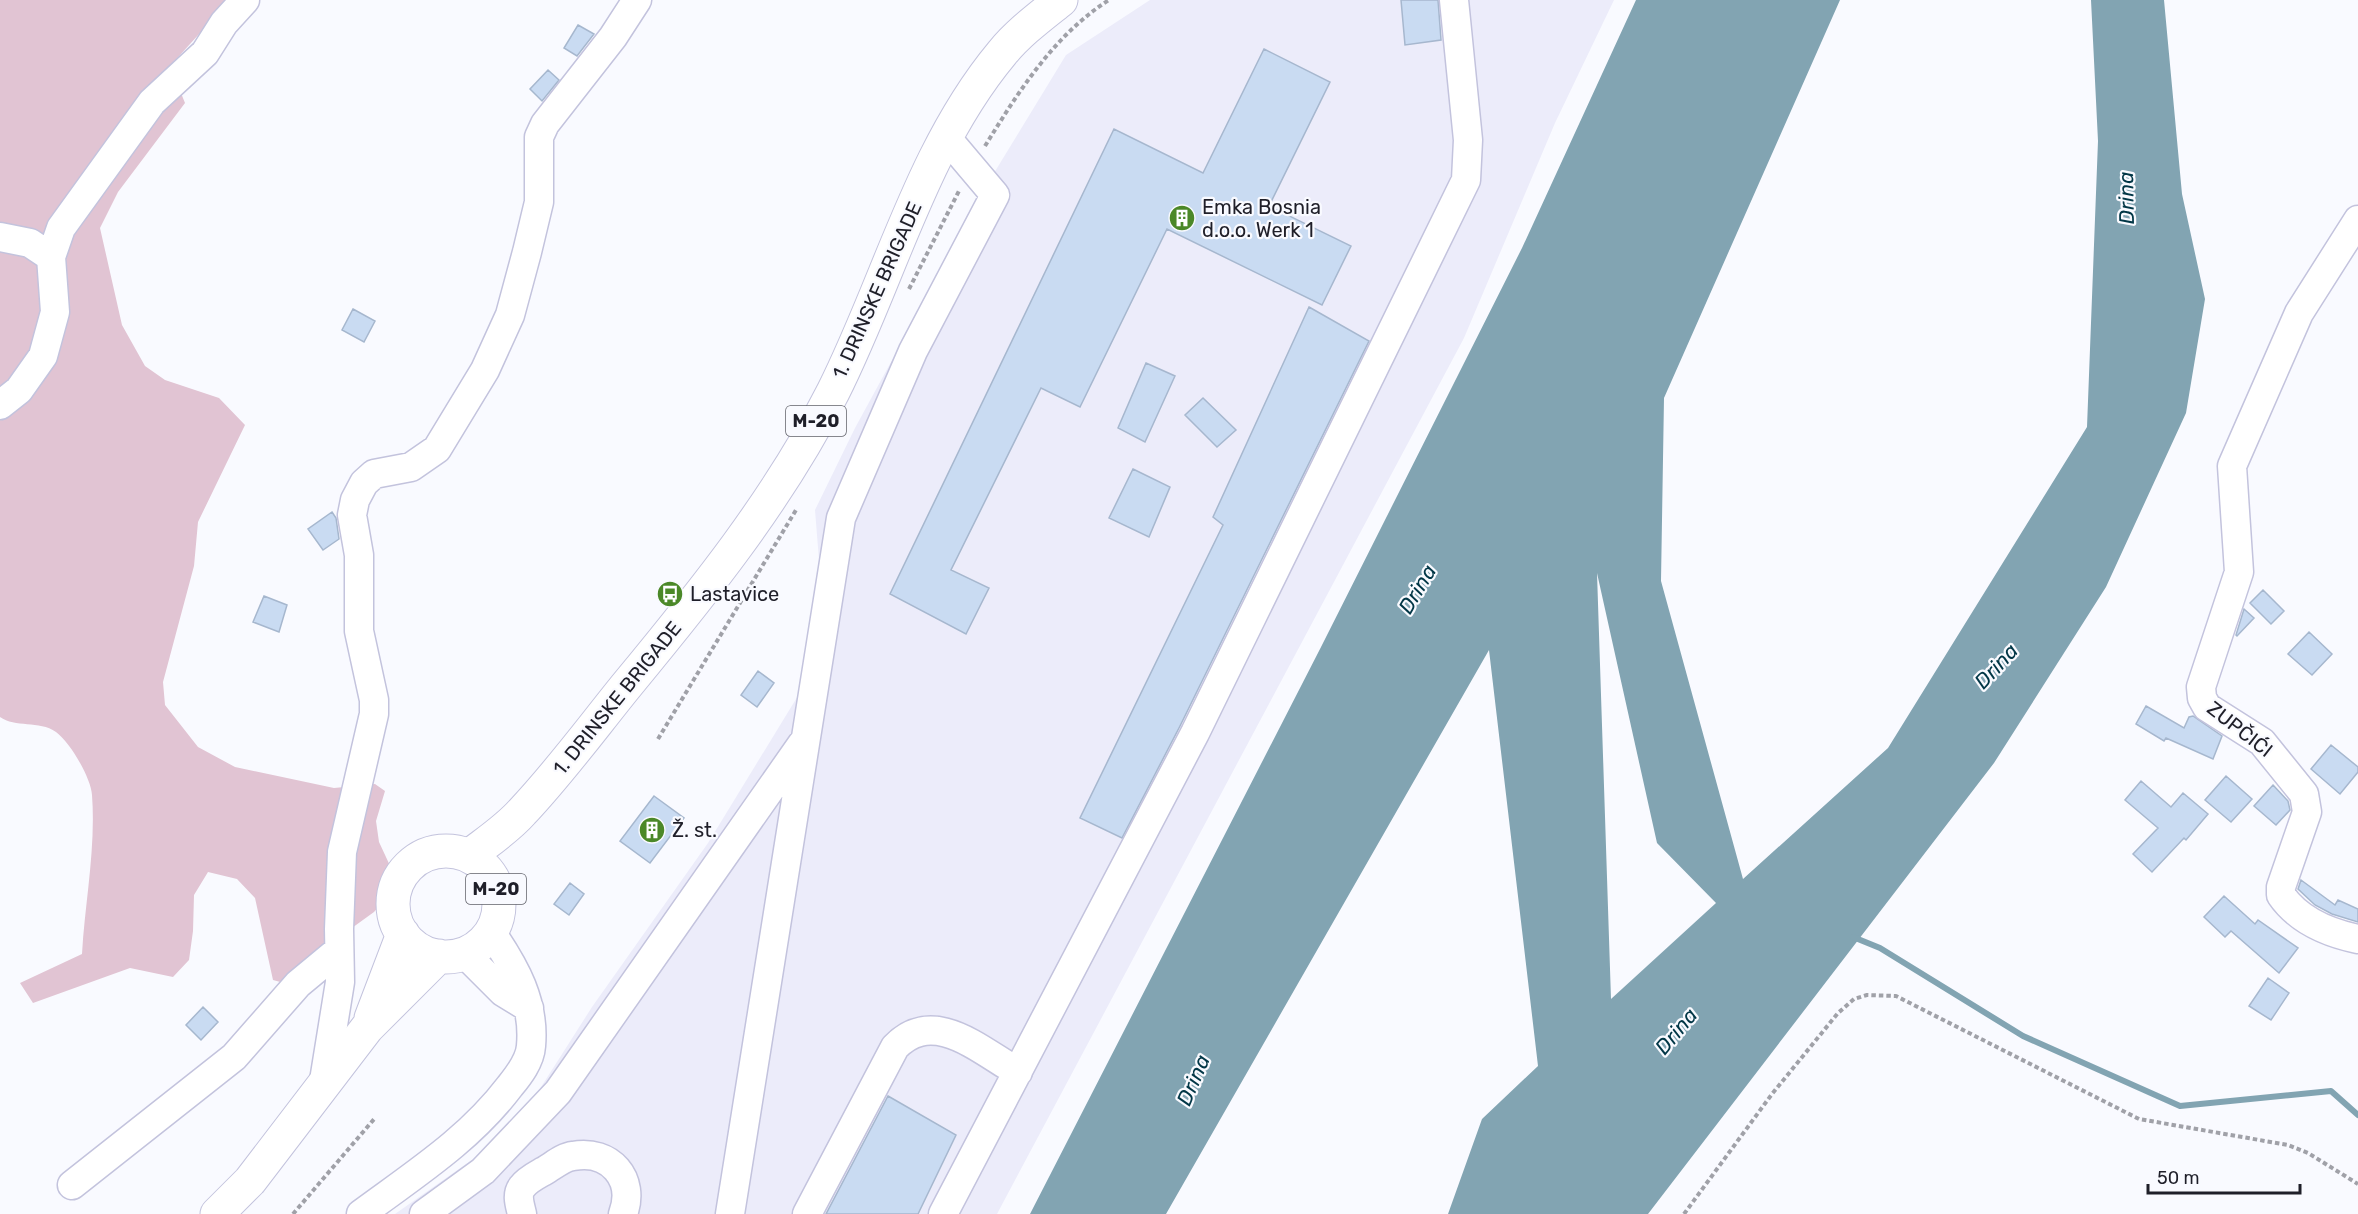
<svg xmlns="http://www.w3.org/2000/svg" width="2358" height="1214" font-family="Rubik,sans-serif">
	<rect width="100%" height="100%" fill="#f9faff"/>
	<path fill="#ececfa" d="M1150,0H1614L1555,123L1464,338L997,1214H395L513,1131L592,1007L708,843L807,681L819,560L815,510L855,428L994,173L1066,55Z"/>
	<path fill="#e1c4d3" d="M0,0H230L170,66L185,103L118,192L100,228L122,325L145,366L165,380L219,398L245,425L198,522L194,566L163,682L165,705L198,747L235,767L334,788L375,784L385,791L376,821L379,842L392,870L387,897L374,912L309,959L284,983L273,980L255,898L237,879L208,872L194,895L193,931L189,960L173,977L130,968L33,1003L20,983L82,954C85,902 96,848 92,795C91,778 70,742 56,732C39,720 15,728 0,717Z"/>
	<path fill="#82a4b2" fill-rule="evenodd" d="M1636,0H1840L1664,398L1661,581L1743,879L1888,748L2087,427L2098,141L2091,0H2164L2182,194L2205,299L2186,413L2106,587L1994,763L1648,1214H1448L1482,1119L1538,1066L1489,650L1166,1214H1030L1320,649L1522,248ZM1597,573L1657,843L1716,903L1611,999Z"/>
	<g fill="none" stroke-linecap="round" stroke-linejoin="round">
		<path stroke="#82a4b2" stroke-width="6" d="M1853,937L1880,948L2023,1036L2180,1106L2331,1091L2358,1115"/>
	</g>
	<path fill="#c9dbf2" stroke="#a6b7ce" stroke-width="1.5" d="M1401,0H1438L1441,40L1405,45Z
		M578,25L594,34L577,56L564,48Z
		M1264,49L1330,82L1269,206L1351,246L1322,305L1167,229L1080,407L1041,388L951,570L989,588L966,634L890,594L1114,129L1203,173Z
		M548,70L559,80L542,101L530,89Z
		M1309,307L1369,341L1180,726L1122,838L1080,818L1223,525L1213,517Z
		M353,309L375,321L364,342L342,330Z
		M1146,363L1175,376L1145,442L1118,428Z
		M1203,398L1236,430L1217,447L1185,415Z
		M1133,469L1170,487L1149,537L1109,518Z
		M332,512L336,518L339,539L323,550L308,529Z
		M2263,590L2284,611L2271,624L2250,603Z
		M264,596L287,605L279,632L253,622Z
		M2244,609L2254,618L2237,636L2236,635Z
		M2309,632L2332,654L2312,675L2288,654Z
		M758,671L774,683L757,707L741,695Z
		M2146,706L2184,728L2189,717L2193,716L2222,736L2213,759L2166,738L2164,741L2136,724Z
		M2331,745L2358,767V772L2340,794L2311,769Z
		M2226,776L2252,799L2231,822L2205,800Z
		M2141,781L2171,807L2183,793L2208,814L2186,840L2184,838L2152,872L2133,854L2158,828L2125,800Z
		M2273,785L2288,801L2290,810L2276,825L2254,806Z
		M654,796L684,818L650,863L620,841Z
		M2301,880L2335,905L2338,900L2358,909V922L2332,914L2315,905L2298,889Z
		M570,883L584,894L569,915L554,904Z
		M2224,896L2255,924L2258,920L2298,948L2279,973L2231,931L2225,937L2204,917Z
		M2268,978L2289,993L2271,1020L2249,1006Z
		M203,1007L218,1022L201,1040L186,1025Z
		M888,1096L956,1135L918,1214H826Z"/>
	<g fill="none" stroke-linecap="round" stroke-linejoin="round">
		<defs>
			<path id="minor" d="M2358,220L2299,313L2232,466L2239,572L2201,687L2202,698L2207,707L2262,742L2304,794L2307,812L2281,887V895C2299,921 2329,933 2358,939
				M0,237L30,243L51,257
				M0,405L19,390L43,356L55,312L51,257L61,228L152,102L205,53L224,23L245,0
				M465,954L503,992L529,1008
				M323,1087L340,982L339,929L342,852L374,714V700L359,631V555L352,515L355,500L364,483L374,474L411,467L437,449L485,370L510,315L527,252L539,202V137L545,124L613,37L637,0
				M72,1185L234,1057L298,984L339,950
				M361,1214C415,1174 469,1140 510,1086C519,1075 530,1061 531,1046C535,1002 515,967 491,932
				M424,1214L483,1171L558,1092L802,744
				M522,1214C520,1205 516,1195 522,1187C527,1180 537,1175 544,1171C553,1166 563,1157 573,1156C610,1149 636,1179 623,1214
				M730,1214L841,518L913,351L995,195L946,137
				M807,1214L895,1047C934,1007 979,1050 1018,1072
				M943,1214L1195,733L1466,180L1468,140L1454,0"/>
			<path id="major" d="M393 904a53 53 0 1 1 106 0a53 53 0 1 1-106 0Z
				M469,856C487,842 507,829 522,812C559,773 592,728 626,686C702,594 778,500 833,392C889,281 921,150 1002,53C1018,33 1041,16 1061,0
				M371,1018L403,934
				M217,1214L250,1181L367,1028L439,956"/>
		</defs>
		<use href="#minor" stroke="#c3c3dd" stroke-width="31"/>
		<use href="#major" stroke="#c3c3dd" stroke-width="35"/>
		<path stroke="#a0a1a8" stroke-width="4" stroke-dasharray="4.5 3" stroke-linecap="butt" d="M985,146C1019,91 1054,35 1109,0
			M909,289L960,189
			M658,739L796,510
			M293,1214L375,1118
			M1684,1214L1772,1094L1838,1013L1854,999L1867,995L1896,996L2139,1119L2288,1145L2308,1153L2358,1184"/>
		<use href="#minor" stroke="#fff" stroke-width="28"/>
		<use href="#major" stroke="#fff" stroke-width="33"/>
	</g>
	<defs>
		<symbol id="building-disc" viewBox="-11 -11 22 22"><circle r="9.5" fill="#4b8828" stroke="#f9faff"/><path d="M-4-6H4V6H1V3H-1V6H-4ZM-2.5-4.3h1.7v1.8h-1.7ZM.8-4.3h1.7v1.8H.8ZM-2.5-1h1.7V.8h-1.7ZM.8-1h1.7V.8H.8Z" fill="#fff"/></symbol>
		<symbol id="bus-disc" viewBox="-11 -11 22 22"><circle r="9.5" fill="#4b8828" stroke="#f9faff"/><path d="M-5-6H5V4H4V6H2V4H-2V6H-4V4H-5ZM-3.5-4V0h7V-4ZM-3.5 1.2v1.5H-2V1.2ZM2 1.2v1.5H3.5V1.2Z" fill="#fff"/></symbol>
	</defs>
	<g fill-rule="evenodd">
		<use href="#building-disc" x="1167" y="203" width="30" height="30"/>
		<use href="#bus-disc" x="655" y="579" width="30" height="30"/>
		<use href="#building-disc" x="637" y="815" width="30" height="30"/>
	</g>
	<g text-anchor="middle" dominant-baseline="central" stroke-width="4.5" stroke-linejoin="round" paint-order="stroke">
		<g fill="#f9faff" stroke="#606169" stroke-width="1.5">
			<rect x="786" y="406" width="60" height="30" rx="4.5"/>
			<rect x="466" y="874" width="60" height="30" rx="4.5"/>
		</g>
		<g font-size="18" font-weight="bold" fill="#1f1f29">
			<text x="816" y="421">M-20</text>
			<text x="496" y="889">M-20</text>
		</g>
		<g font-size="20" fill="#1f1f29" stroke="#f9faff" text-anchor="start">
			<text x="1202" y="207">Emka Bosnia<tspan x="1202" dy="23">d.o.o. Werk 1</tspan></text>
			<text x="690" y="594">Lastavice</text>
			<text x="672" y="830">Ž. st.</text>
		</g>
		<g font-size="20" fill="#1f1f29" stroke="#f9faff">
			<text transform="translate(877 290) rotate(-66)">1. DRINSKE BRIGADE</text>
			<text transform="translate(617 698) rotate(-51)">1. DRINSKE BRIGADE</text>
			<text transform="translate(2240 729) rotate(38)">ZUPČIĆI</text>
		</g>
		<g font-size="21" font-style="italic" fill="#013646" stroke="#f9faff">
			<text transform="translate(2126 198) rotate(-91)">Drina</text>
			<text transform="translate(1417 589) rotate(-59)">Drina</text>
			<text transform="translate(1996 666) rotate(-47)">Drina</text>
			<text transform="translate(1676 1031) rotate(-50)">Drina</text>
			<text transform="translate(1193 1080) rotate(-67)">Drina</text>
		</g>
	</g>
	<path d="M2148 1184v9h152v-9" fill="none" stroke="#1f1f29" stroke-width="3"/>
	<text x="2157" y="1184" font-size="18" fill="#1f1f29" stroke="#f9faff" stroke-width="4.5" paint-order="stroke">50 m</text>
</svg>
